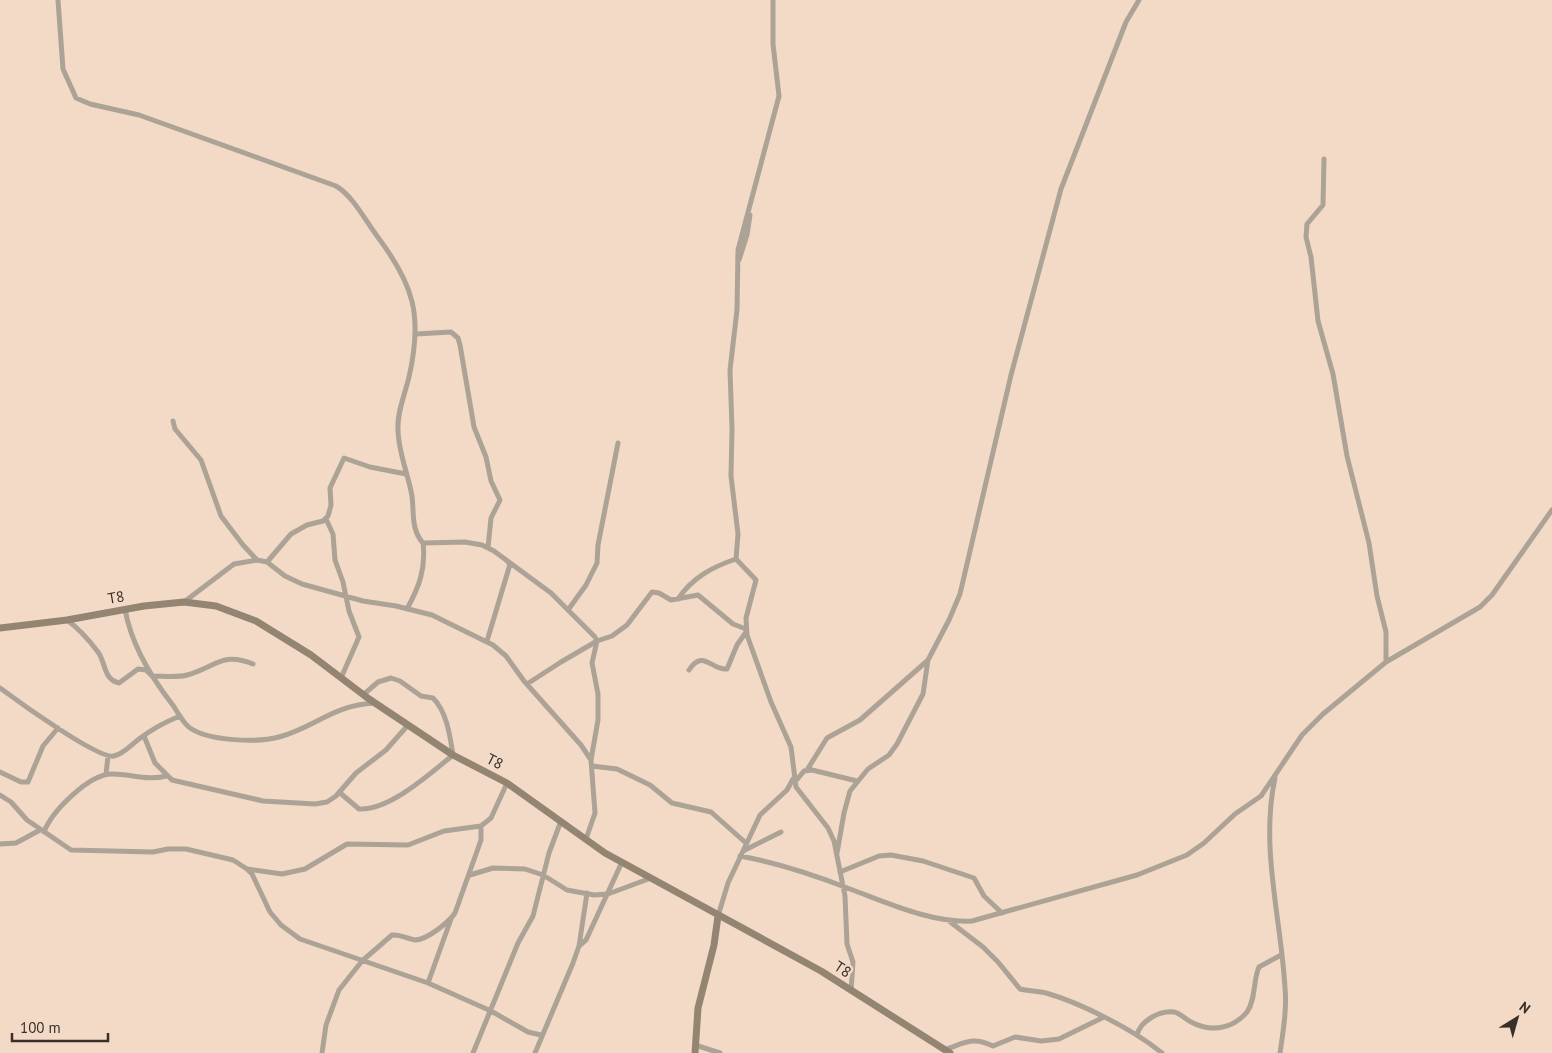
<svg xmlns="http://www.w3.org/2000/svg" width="1552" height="1053" font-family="'PT Sans',sans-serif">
	<rect width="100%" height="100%" fill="#f2dac7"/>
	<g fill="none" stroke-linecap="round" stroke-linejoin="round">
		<path stroke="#aca396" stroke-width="5" d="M58,0L63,69L76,98L90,104L139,115L336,186C353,196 365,220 377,236C414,285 423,316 409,377C405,394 397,412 398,429C398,452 408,473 412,496C414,512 411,530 423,543L465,542L482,545L494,551L551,593L595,637L597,641L592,663L598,694V720L591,760
			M773,0V44L779,96L738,250L737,310L730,370L732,429L731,476L738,534L736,559L756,580L746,618L747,635L771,702L791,747L796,787L828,828L834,841L845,896L847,944L853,962L851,991
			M1324,159L1323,205L1307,224L1306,237L1311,257L1318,321L1333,374L1347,456L1369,543L1377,596L1386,632V662
			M739,260L747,235L750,215
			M416,334L451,332L458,338L460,345L474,427L486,457L491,481L500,500L491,518L488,548
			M173,421L175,429L201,460L221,516L243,545L257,560
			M326,519L333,534L335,560L343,582L349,611L359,637L341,678
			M267,562L291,534L307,525L323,521L328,516L331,505L330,488L344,458L370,467L406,474
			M678,599C692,578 712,567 736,559
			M184,602L234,564L257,560L267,562L285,576L302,584L363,601L396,606L432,615L493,645L506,656L524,681L581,745L591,760L595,813L586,839
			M125,609C131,644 151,677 172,704C178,712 182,722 190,728C209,741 257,743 279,737C316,727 332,705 375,703
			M407,609C419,587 426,569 423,543
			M568,610L586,585L597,563L598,545L618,443
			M67,620C78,628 89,640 98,652C106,663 103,679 119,683L138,669L146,670L152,676C163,676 177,678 187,675C215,668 221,651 253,664
			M487,641L508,571L510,564L507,561
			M689,670C703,648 712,671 727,669L737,645L746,632
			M527,684L561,662L597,641L612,636L627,625L652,592L659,593L671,600L698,595L733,624L746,629
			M0,688C16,700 99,760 114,756C124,754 132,744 139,739C152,729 165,722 180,716
			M144,736L155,763L172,780L263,801L315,804L327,802L336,796L356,773L386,750L408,725
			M592,766L617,769L650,785L672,803L711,812L746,843
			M807,770L827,738L860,720L927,661
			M0,772L21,782H28L43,746L58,728
			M106,774L108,756
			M1275,778C1260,847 1281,918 1285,988C1287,1009 1283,1032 1280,1053
			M795,782L804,771L812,770L857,781
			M339,792L359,809C389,811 431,773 453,755C450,736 447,712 433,698L421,696L400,681L391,678L378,682L363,695
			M0,795L11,802L27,820L71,850L153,852L168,849H186L233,860L247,869L282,874L305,869L347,844L408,845L444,831L481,826L491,818L507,783
			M44,832C52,811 89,774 112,774C131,774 148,781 166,776
			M0,844L16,843L40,830
			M743,851L781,832
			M837,853L844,813L850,791L868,769L889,755L897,744L923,694L928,660L949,620L960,594L1011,375L1061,189L1126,22L1139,0
			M740,856C778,863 814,875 850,889C888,903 931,923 972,921L1137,875L1187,855L1204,843L1235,814L1261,796L1302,735L1323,714L1386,662L1480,607L1492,595L1552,510
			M248,870L252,874L270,912L281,925L300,939L428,983L491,1011L528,1032L541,1035
			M840,872L879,856L891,855L923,861L974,878L984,896L1002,913
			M470,875L493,868L525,869L543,875L567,890L594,895L608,894L651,878
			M718,916L728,883L760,815L787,790L793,779
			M949,921L983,947L998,962L1020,989C1028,991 1037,991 1046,993C1081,1003 1134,1030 1162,1053
			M579,946L586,940L622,862
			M428,983L451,919
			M1137,1035C1140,1021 1160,1010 1174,1012C1180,1013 1185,1019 1191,1022C1210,1032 1232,1030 1247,1012C1256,999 1253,980 1259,967L1281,955
			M695,1045L720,1053
			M944,1050C965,1043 972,1036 993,1046L1015,1037L1041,1041L1059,1039L1102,1018
			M322,1053L326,1025L339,990L362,961L392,935C400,934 407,939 415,940C427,940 449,922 455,913L481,840V826
			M473,1053L518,943L533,916L549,853L561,821
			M535,1053L573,963L579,946L587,893"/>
		<path stroke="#938572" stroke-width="7" d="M0,628L67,620L144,606L184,602L216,606L256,621L311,655L369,699L453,755L507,783L605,853L821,971L950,1053
			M695,1053L698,1008L714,945L718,916"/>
	</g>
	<g text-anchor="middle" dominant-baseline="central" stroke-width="5" stroke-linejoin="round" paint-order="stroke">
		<g font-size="15" fill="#382f28" stroke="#f2dac7">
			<text transform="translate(116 597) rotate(-10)">T8</text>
			<text transform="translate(495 761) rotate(27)">T8</text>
			<text transform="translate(843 969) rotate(33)">T8</text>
		</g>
	</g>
	<g transform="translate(1517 1018) rotate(37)" stroke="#f2dac7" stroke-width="4" paint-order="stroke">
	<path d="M0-4L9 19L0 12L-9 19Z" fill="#382f28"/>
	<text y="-8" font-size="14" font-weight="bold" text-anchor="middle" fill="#382f28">N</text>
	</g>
	<path d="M12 1033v8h96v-8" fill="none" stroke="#382f28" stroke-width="2.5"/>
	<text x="20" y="1033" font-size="15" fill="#382f28" stroke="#f2dac7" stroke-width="4" paint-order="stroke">100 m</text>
</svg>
